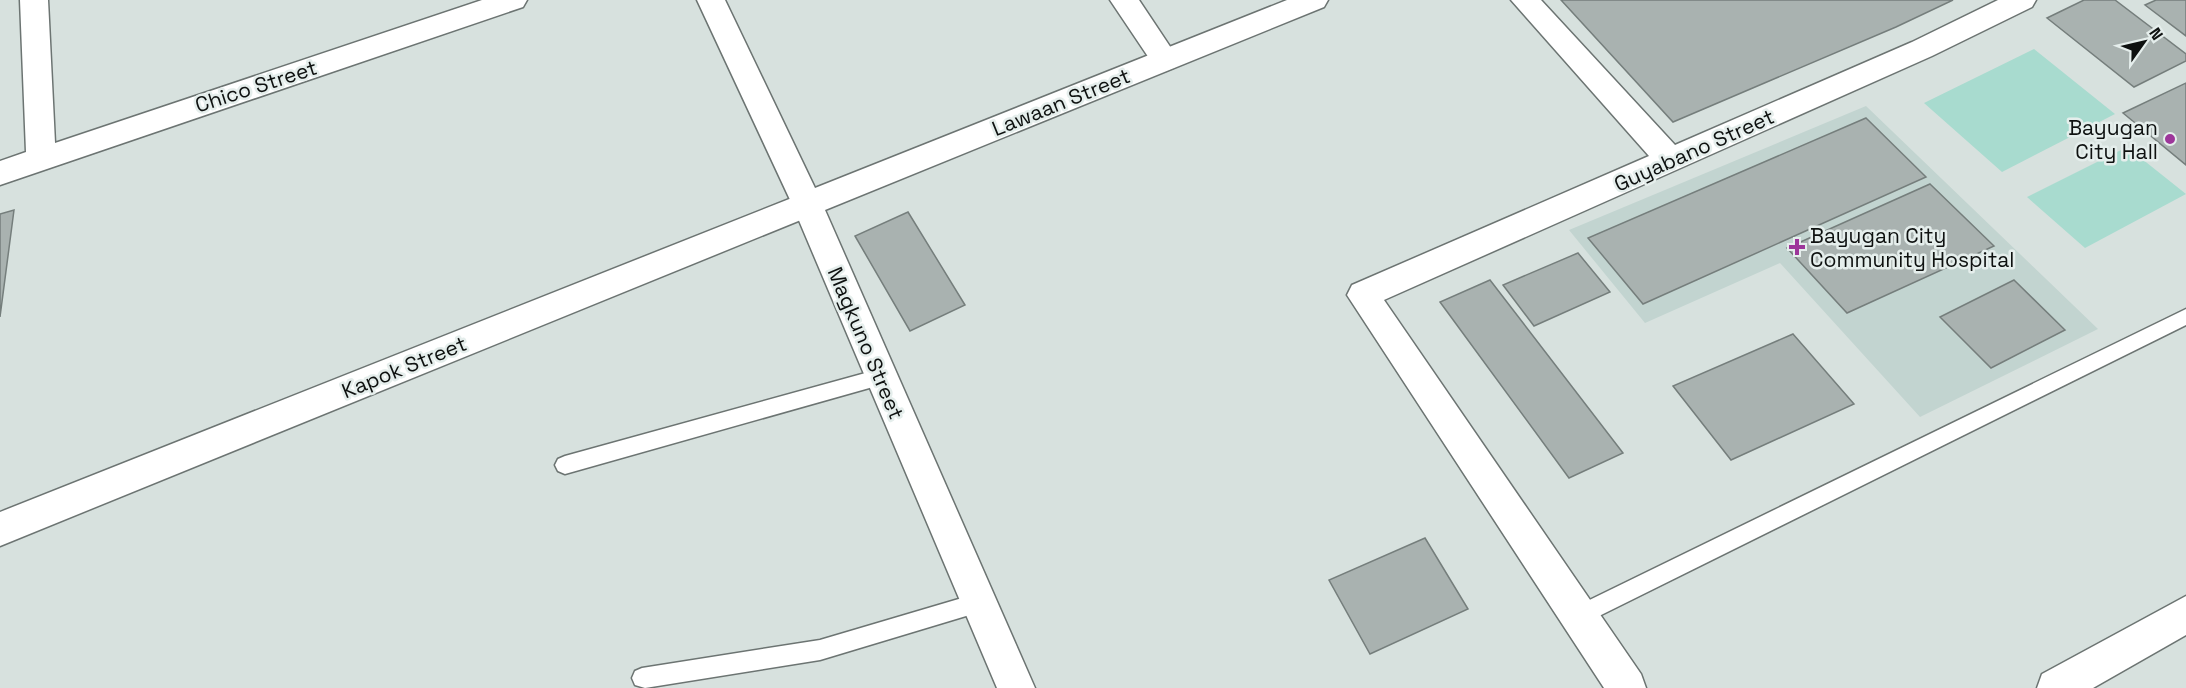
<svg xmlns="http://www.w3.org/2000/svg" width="2186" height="688" font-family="'Space Grotesk',sans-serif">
	<rect width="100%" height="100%" fill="#d7e1de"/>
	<path fill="#c2d4d0" d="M1866,106L2098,329L1920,417L1780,263L1645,323L1569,230Z"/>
	<path fill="#a8dbcf" d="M2034,49L2115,114L2002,172L1924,103Z
		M2127,147L2186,194L2085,248L2027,197Z"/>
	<path fill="#a9b2b0" stroke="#757e7c" stroke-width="1.5" d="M1561,0H1953L1896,27L1673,122Z
		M2084,0H2115L2186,54V61L2134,87L2047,18Z
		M2156,0H2186V36L2145,5Z
		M2186,83V165L2123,113Z
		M1866,118L1926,177L1643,304L1588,238Z
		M1930,184L1994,246L1847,313L1787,248Z
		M14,210L0,317V214Z
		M908,212L965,305L910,331L855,236Z
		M1578,253L1610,292L1534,326L1503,285Z
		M1490,280L1623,453L1569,478L1440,302Z
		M2014,280L2065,330L1991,368L1940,317Z
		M1793,334L1854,404L1731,460L1673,386Z
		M1425,538L1468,609L1370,654L1329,580Z"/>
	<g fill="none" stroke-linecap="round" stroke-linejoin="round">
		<defs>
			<path id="service" d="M2186,309V325L1585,623L1578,626L1571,623L1568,616L1571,609Z
				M880,369L886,371L889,377L886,383L880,385L565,474L558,471L555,465L558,459L565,456Z
				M979,593L986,596L989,603L986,610L820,660L645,688L635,685L632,678L635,671L642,668L820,640Z"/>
			<path id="minor" d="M20,0H48L55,143L482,0H527L523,7L0,185V161L26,152Z
				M1110,0H1139L1179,60L1175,67L1165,71L1155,67Z
				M1511,0H1541L1675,145L1912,42L1998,0H2036L2032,7L1932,56L1384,300L1641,674L1646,688H1604L1347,295L1352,285L1649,156Z
				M807,192L818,195L822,204L818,213L0,546V512Z
				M2186,596V635L2093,688H2037L2042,674Z"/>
			<path id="tertiary" d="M697,0H725L815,188L1287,0H1328L1324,7L825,210L1035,688H997L792,204Z"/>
		</defs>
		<use href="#service" stroke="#6c7472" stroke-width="3"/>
		<use href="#minor" stroke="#6c7472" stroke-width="3"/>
		<use href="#tertiary" stroke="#6c7472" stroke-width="3"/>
		<use href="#service" fill="#fff" fill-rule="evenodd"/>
		<use href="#minor" fill="#fff" fill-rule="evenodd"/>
		<use href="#tertiary" fill="#fff" fill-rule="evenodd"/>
	</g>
	<g fill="#9d369a" stroke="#e5eeec" stroke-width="2">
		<circle cx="2170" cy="139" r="6"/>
		<path d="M1794 238h6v6h6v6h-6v6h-6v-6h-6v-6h6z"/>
	</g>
	<g text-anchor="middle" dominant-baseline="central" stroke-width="5" stroke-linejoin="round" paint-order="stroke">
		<g font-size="21" fill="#0e1110" stroke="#e5eeec">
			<text transform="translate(256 86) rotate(-18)">Chico Street</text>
			<text transform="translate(1061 102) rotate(-22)">Lawaan Street</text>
			<text transform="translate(1694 150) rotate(-24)">Guyabano Street</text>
			<text transform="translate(866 343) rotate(67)">Magkuno Street</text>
			<text transform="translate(404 367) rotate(-22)">Kapok Street</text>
		</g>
		<g font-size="21" fill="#0e1110" stroke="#e5eeec" text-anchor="end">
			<text x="2158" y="127">Bayugan<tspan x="2158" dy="24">City Hall</tspan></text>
			<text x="1810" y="235" text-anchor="start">Bayugan City<tspan x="1810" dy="24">Community Hospital</tspan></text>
		</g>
	</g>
	<g transform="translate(2144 42) rotate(56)" stroke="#e5eeec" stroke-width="4.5" paint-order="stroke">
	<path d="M0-4.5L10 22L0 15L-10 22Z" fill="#0e1110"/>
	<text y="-9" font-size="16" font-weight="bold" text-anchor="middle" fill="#0e1110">N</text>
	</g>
</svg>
